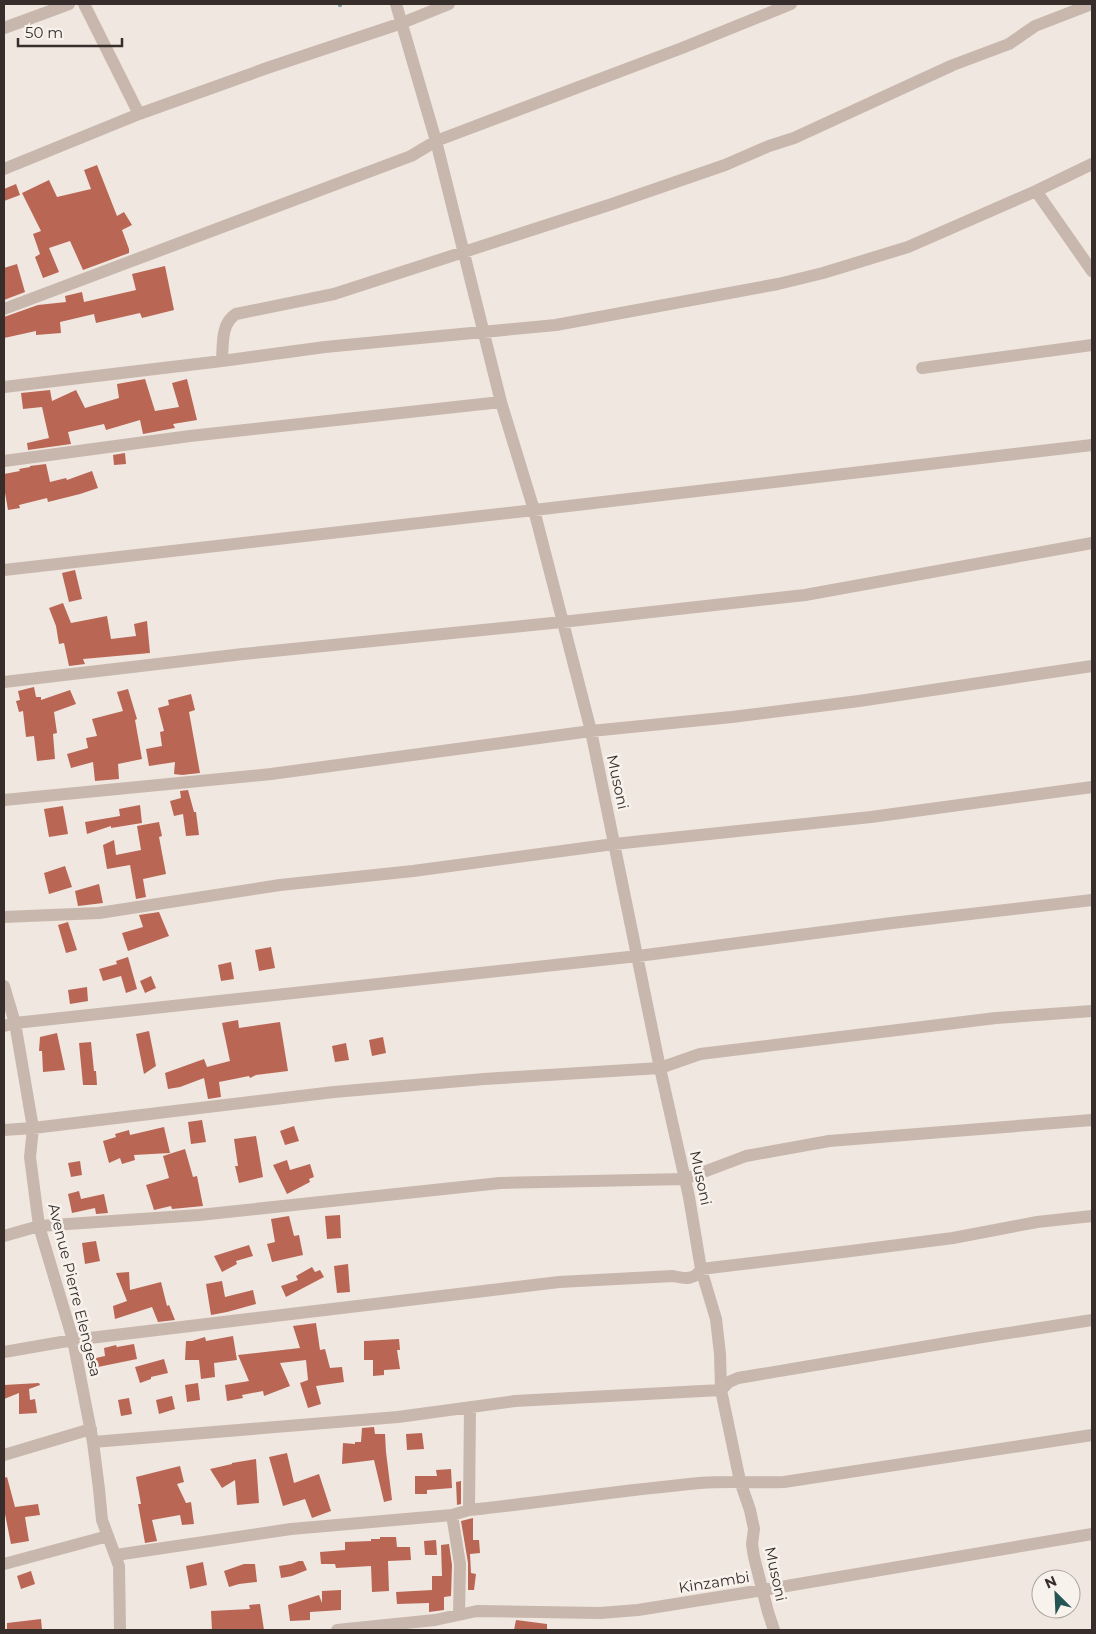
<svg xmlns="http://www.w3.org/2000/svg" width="1096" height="1634" font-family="Montserrat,sans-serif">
	<rect width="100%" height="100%" fill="#f0e7e0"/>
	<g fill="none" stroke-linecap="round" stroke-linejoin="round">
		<path stroke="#82aba9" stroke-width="4.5" d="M340,4V5"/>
	</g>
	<path fill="#b96655" d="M97,165L117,216L124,212L132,225L122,230L129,249V253L83,270L70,241L49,248L59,272L43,278L35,257L40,254L33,234L41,231L22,193L49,180L57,197L91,189L84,170Z
		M16,184L20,195L4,201V189Z
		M17,264L25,292L4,300V268Z
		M165,266L174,310L142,318L140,313L96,323L94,314L60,322L61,333L36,335V331L4,338V317L38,305L66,302L65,296L82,292L84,302L136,290L132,274Z
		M145,379L155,411L179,407L172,383L187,379L197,420L173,424L175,428L143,434L140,420L106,430L104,424L68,432L71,444L28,450L27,443L49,438L42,407L23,409L21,393L50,390L52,401L76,390L85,408L119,398L117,384Z
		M125,453L126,464L114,465L113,455Z
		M46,464L50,482L66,478L67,480L92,471L98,488L80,494L48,502L47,498L19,505L20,508L8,510L4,487V474L20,471L19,469L30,467V466Z
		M75,570L82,599L69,602L62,573Z
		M63,603L71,623L107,616L111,639L136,636L134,624L147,621L150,653L83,659L85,664L69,666L64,643L59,644L56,626L49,608Z
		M34,687L36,697H41V700L70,690L76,704L54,712L57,733L53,734L55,759L37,761L34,736L26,737L23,711L19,712L16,701L20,700L18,691Z
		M128,689L137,719L135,720L142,759L118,764L119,779L95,781L93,762L71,768L67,754L88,748L86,738L97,736L92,719L123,711L117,692Z
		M191,694L195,710L189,712L200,773L182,775L174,774L175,762L149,766L146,749L162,746L160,732L164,731L158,708L169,705L168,700Z
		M188,790L194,812H196L199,835L186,836L183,814L174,816L170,801L181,798L180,791Z
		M140,805L142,823L111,828V826L87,834L85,822L120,816L119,809Z
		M63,806L68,834L49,837L44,809Z
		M159,822L162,836L159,837L166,874L143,879L146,897L136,899L130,865L107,869L103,845L114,840L116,855L141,850L137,826Z
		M65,866L72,887L49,894L44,873Z
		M99,884L103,903L78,906L75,891Z
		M159,912L169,936L128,951L122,933L143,927L139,915Z
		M68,922L77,950L66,953L58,925Z
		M271,947L275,968L259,971L255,950Z
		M128,957L137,989L126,993L121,976L103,981L99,969L117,964L116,961Z
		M231,962L234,979L221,981L218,965Z
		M151,976L156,988L145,993L140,981Z
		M87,987L88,1001L70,1004L68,990Z
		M238,1020L239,1028L280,1022L288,1071L256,1075L250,1078L249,1076L219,1082L221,1097L208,1099L204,1078L180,1087L168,1089L165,1073L204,1059L207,1067L230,1061L222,1023Z
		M149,1031L156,1066L144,1074L136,1034Z
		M57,1033L65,1070L43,1072L42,1051H39L40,1037Z
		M383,1037L386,1053L372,1056L369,1040Z
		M91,1042L94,1071H96L97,1085H83L79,1043Z
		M346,1043L349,1060L335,1062L332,1046Z
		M202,1120L206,1142L191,1144L188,1122Z
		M294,1126L299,1141L285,1145L280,1131Z
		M164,1127L170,1153L134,1155L135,1160L122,1164L120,1158L109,1163L103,1141L116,1137L115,1134L129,1130L130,1135Z
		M256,1136L263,1177L239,1183L235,1166H238L234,1139Z
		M185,1149L193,1177L197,1176L203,1206L172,1209L171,1206L154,1210L146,1185L169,1178L163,1156Z
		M287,1160L290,1170L310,1164L314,1177L309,1179L310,1182L287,1194L273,1165Z
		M80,1161L82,1175L71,1177L68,1163Z
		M79,1191L81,1199L104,1194L108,1213L96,1214L95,1208L72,1213L68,1194Z
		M340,1215L341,1238L327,1239L325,1216Z
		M289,1216L294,1236L299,1235L303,1255L272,1262L267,1244L275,1242L271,1219Z
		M96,1241L100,1261L85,1264L82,1243Z
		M249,1245L253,1256L236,1261L237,1264L222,1272L214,1256Z
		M348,1264L350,1292L337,1293L334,1266Z
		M312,1267L315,1272L320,1270L324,1277L286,1297L281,1286L298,1280L296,1276Z
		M129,1272L130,1290L161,1282L167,1306L169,1305L175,1320L158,1322L152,1307L115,1319L113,1306L127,1301L116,1273Z
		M222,1281L225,1297L253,1290L256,1304L227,1312L211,1315L206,1284Z
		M316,1323L320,1350L325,1349L330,1368L342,1367L344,1382L316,1386L321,1404L308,1408L300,1383L308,1380L306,1360L280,1363L290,1386L264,1396L263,1391L242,1395L243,1398L227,1401L225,1385L249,1381L238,1355L300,1348L293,1326Z
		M233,1336L237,1360L214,1363L215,1377L201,1379L199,1360H185L186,1341H192L205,1337L206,1341Z
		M399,1339L400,1350H397L400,1369L384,1370V1375L373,1376V1360H364V1341Z
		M134,1344L137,1359L93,1368L91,1359L105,1356L104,1348L116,1345L118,1350L117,1347Z
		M164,1359L168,1373L151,1377V1379L140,1383L135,1367Z
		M39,1383L40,1385L29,1389L30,1400L35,1399L37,1413L19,1414V1393L4,1399V1385Z
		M198,1383L200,1400L187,1402L185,1385Z
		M172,1396L175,1409L159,1414L156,1400Z
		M129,1398L132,1414L121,1416L118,1400Z
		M374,1427L375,1434H385L386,1452L392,1500L384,1502L374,1460L342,1464L343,1443L355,1444V1442H361L362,1428Z
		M422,1433L424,1449L407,1450L406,1434Z
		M287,1453L294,1483L319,1474L331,1511L312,1518L305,1499L283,1506L269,1457Z
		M256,1459L259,1503L237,1505L235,1480L222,1488L210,1469L232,1464V1463Z
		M180,1466L184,1482L177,1484L186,1503L191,1502L194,1524L182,1525L180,1515L152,1520L157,1541L145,1543L138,1504H141L136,1477Z
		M451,1469L452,1488L427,1490V1494H415V1476H437L436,1470Z
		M7,1477L15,1507L38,1504L40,1515L25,1517L29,1541L11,1544L4,1509V1478Z
		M461,1481V1504L457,1505L456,1482Z
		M473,1518V1540H479L480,1553L470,1554L471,1573L476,1574L474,1590H468V1563L461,1521Z
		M380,1537H396L397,1547H410L411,1560L388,1561L389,1591L372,1592L371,1566L336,1568L335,1564H321L320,1552L345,1550V1542L371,1541V1539H380Z
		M436,1540L437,1555H425L424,1541Z
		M449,1544L452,1565L451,1596L444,1597V1610L429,1612V1603L397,1604L396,1592L432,1590V1576H442L441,1545Z
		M299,1561H303L307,1570L292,1576L281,1578L279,1566L291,1564Z
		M203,1562L207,1585L190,1589L186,1566Z
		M244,1564H255L257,1582L239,1584L229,1587L224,1571Z
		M31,1571L35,1584L21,1589L17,1576Z
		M341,1590V1610L310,1612V1620L290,1621L288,1605L319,1595L322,1603V1591Z
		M260,1604L264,1630H212L211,1611L250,1609L249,1605Z
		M41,1619L42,1630H7V1623Z
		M516,1620L547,1624V1630H514Z"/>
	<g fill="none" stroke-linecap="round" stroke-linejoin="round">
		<path stroke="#c8b7ad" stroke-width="12" d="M84,4L139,114
			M396,4L436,141L501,402L534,510L591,731L660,1068L689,1197L701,1269L716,1319L720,1354L721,1390L740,1481L750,1510L754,1529L752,1544L754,1557L768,1612L774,1630
			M4,28L69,4
			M4,169L139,114L270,67L402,23L449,4
			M1036,191L1092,271
			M4,309L411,156L436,141L682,48L791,4
			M222,361C223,344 221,323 236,314L334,294L612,204L725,165L769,146L794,138L953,65L1009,44L1035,26L1092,4
			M922,368L1092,345
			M4,387L222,361L325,347L556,325L778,284L823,273L908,247L1036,191L1092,164
			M4,461L190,436L501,402
			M4,570L534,510L1092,445
			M4,682L243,654L562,622L805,595L1092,543
			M4,800L271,774L591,731L732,717L859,701L1092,666
			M4,917L99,913L280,885L413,871L614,844L871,817L1092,787
			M4,986L15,1023L33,1128L30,1157L39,1226L73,1340L93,1442L99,1489L102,1520L119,1566L120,1630
			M4,1026L15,1023L638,956L892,923L1092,900
			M4,1130L33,1128L334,1092L484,1079L660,1068L700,1054L996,1018L1092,1011
			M4,1236L39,1226L199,1215L500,1183L685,1179L746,1156L829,1141L1092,1120
			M4,1352L73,1340L559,1282L673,1276C685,1279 695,1280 701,1269L851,1251L953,1238L1037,1222L1092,1216
			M93,1442L398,1417L515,1401L721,1390L729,1382L738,1378L970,1339L1092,1320
			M4,1455L91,1429
			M469,1510L470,1407
			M452,1515L460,1564L459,1614
			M116,1555L291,1529L452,1515L469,1510C546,1502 623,1490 700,1483C728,1481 756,1483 784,1482L1092,1435
			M4,1564L108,1536
			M337,1630L435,1620L477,1611L600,1613L638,1610L763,1590L1092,1534"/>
	</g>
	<g text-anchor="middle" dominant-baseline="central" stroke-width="5" stroke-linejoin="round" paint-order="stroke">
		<g font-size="15" fill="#372e2b" stroke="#f8f2ec">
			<text transform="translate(618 782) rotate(78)">Musoni</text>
			<text transform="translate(701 1178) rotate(78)">Musoni</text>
			<text transform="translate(75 1290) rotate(76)">Avenue Pierre Elengesa</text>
			<text transform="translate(776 1574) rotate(78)">Musoni</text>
			<text transform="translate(714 1582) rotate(-9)">Kinzambi</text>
		</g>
	</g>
	<rect width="1096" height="1634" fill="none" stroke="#372e2b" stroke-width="10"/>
	<g transform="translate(1056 1594) rotate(336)"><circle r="24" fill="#f8f2ec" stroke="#aba49f"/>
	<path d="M0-4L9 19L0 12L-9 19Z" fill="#245454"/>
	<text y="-8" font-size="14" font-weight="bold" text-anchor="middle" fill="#372e2b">N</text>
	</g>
	<path d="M18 38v8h104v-8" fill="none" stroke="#372e2b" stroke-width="2.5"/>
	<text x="25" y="38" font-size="15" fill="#372e2b" stroke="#f8f2ec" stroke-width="4" paint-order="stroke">50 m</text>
</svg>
